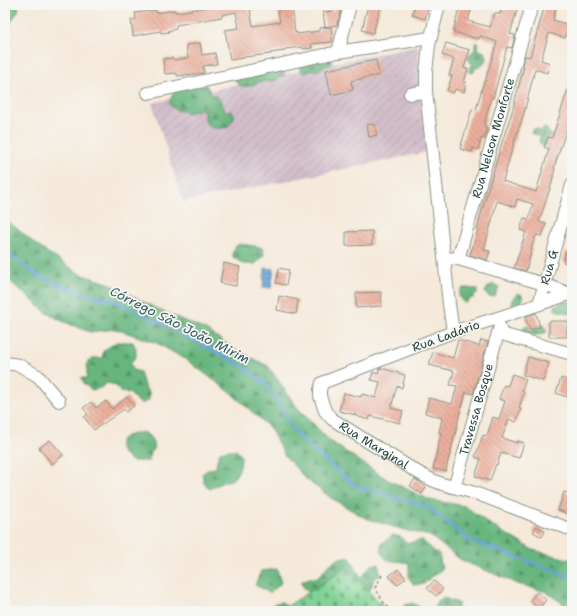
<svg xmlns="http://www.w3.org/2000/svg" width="577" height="616" font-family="'Shantell Sans',sans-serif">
	<defs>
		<pattern id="industrial-furrows" width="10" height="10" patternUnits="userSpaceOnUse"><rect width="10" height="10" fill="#d1bdc9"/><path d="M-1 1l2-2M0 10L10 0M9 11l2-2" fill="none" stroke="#b3a3ad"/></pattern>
		<pattern id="forest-firs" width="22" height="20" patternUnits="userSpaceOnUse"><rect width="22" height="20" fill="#68b57e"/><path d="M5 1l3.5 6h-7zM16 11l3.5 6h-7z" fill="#559468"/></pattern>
		<pattern id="cemetery-stones" width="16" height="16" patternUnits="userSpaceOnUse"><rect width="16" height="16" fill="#81d395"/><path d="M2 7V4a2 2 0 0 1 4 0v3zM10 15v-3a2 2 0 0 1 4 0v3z" fill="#69ac7a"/></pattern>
		<pattern id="water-rules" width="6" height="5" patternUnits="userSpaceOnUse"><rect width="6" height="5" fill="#67a2d7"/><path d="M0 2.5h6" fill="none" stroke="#5485af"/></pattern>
		<pattern id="building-back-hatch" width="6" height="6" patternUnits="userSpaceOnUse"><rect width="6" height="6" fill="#ecaf9c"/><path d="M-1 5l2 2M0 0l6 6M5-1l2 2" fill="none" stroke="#bf9080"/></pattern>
	</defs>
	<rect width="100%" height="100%" fill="#f6f6f2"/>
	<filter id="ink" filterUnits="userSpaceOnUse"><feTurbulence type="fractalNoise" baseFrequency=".025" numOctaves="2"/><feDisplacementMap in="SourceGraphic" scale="8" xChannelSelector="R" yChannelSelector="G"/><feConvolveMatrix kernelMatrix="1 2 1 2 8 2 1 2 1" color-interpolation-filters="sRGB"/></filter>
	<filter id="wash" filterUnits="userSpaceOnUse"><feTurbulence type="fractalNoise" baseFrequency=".012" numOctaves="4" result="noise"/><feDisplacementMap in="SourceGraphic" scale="16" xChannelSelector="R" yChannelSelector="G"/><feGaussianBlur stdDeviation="0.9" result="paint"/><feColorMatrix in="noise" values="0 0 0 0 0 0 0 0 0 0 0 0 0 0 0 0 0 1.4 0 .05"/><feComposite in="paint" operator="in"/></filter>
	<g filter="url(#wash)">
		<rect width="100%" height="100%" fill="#f5e9d9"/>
		<path fill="url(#industrial-furrows)" d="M418,45L419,72L427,152L183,202L152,103Z"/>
		<path fill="url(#forest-firs)" stroke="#447959" d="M5,5H19L18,11L5,31Z
			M477,42L478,44V50C485,51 486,53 487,59L480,67L475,68L474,72L471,73L470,72L469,68L473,64L470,62L468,58L471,53L475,49V43Z
			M322,60L325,62L332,60L331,64L323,67L318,70L310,71L303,73L300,70V66Z
			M283,68L284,71V75C280,77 277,80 273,81C268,82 264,81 260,82C249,85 243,92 234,79Z
			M206,85L210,92L213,95L216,96L221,102L226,112L229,110L233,112L234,115V119C231,121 230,124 228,127C226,128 223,128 221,128C208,130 204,123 204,111L200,109L188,113L181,110H177L170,105V101L174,90Z
			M544,128L547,129L548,131L553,136L552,137L550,136L548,137L547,139L548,140L544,146C541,145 540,145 539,142L540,138L539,136L532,134L531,133L533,129H537L540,131H541Z
			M5,214L9,222L39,247L80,274L108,283L157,309L206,330L236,350L268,366L297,407L330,441L388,480L430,500L465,506L491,525L533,550L572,560V611L568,607L546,592L518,584L461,560L430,536L404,530L365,518L331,498L306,479L285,456L270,428L231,393L188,361L157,343L116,329L90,332L62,321L47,313L5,277Z
			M240,244L260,247L263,249L264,256L255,264H243L233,257L232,253L236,246Z
			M493,284L499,287L495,296L489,297L486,294L485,292L488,287Z
			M463,288H467L477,289V294L473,298L469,299L467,302L465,303L462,301L459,297L460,291Z
			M519,293L522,295L523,299L521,304L514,307L511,304C511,299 515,295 519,293Z
			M572,299V313L569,314C564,311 560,312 555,310V306L564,301L567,302Z
			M531,325C536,326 541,324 545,326L547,332C545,333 539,335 536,335C532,335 531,334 527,336L524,334L523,333V327L525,326Z
			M117,342H133L136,349V357L130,363L133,370L140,372L144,386L149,393V400L141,404L129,393L121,392L115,385L107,383L100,388L92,390L85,385L81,378H87V363L94,358H102L104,350Z
			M142,432C151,435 152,439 155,448L150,452L149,461H132L125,456L120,450V441L126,436Z
			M228,450H236L241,455C241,467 240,471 232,480C224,481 217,485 209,489L204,482L202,474L209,469L216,468L217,460L220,452Z
			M393,535L401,537L406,543L414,542L422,540C429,546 431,550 439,554L442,569L423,584L414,585L409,578V563C394,559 381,566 381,544Z
			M342,557L350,558L354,564L361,578L371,565L379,564L380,572L382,575L374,578L372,585L369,592L313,593L305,590L301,582L309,578H317L323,572L328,565Z
			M277,569L281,583L270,593L255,585L261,571Z
			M444,598L458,603V611H434V608L437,601Z
			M282,602L289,608L288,611H266L275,603Z
			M412,603L426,611H395H399L405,605Z"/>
		<path fill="url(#cemetery-stones)" stroke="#508864" d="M346,568L388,611H280Z"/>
		<path fill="url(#water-rules)" stroke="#437086" d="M265,268L274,269L271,288L263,287Z"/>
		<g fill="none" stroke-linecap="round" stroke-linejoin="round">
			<path stroke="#67a2d7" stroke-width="3" d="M5,251L38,276L62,286L117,302L171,328L242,366L266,384L299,437L319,455L356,486L428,507L469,540L572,577"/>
		</g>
		<g id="blocks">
			<path fill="url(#building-back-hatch)" d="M206,5H253L254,9H250L253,26L280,22L277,5H292L295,33L297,32V34L319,31V28L331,27L332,42L311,44L312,48L303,49L302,47L285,49V51L270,53L271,54L244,57V58L230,60L225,30L239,28L236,12L222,15V17L176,25V29L168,31L169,32L161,33V31L133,36L131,20L136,19L135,13L156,10V13L175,10V12H179L206,7Z
				M333,5H341L342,8L339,20H338L337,25L325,27L323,12L334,11Z
				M368,5H381L373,33L362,30Z
				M415,5H429L425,19L412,15Z
				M460,5H466L472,7L468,21L490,27L495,13L500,14L503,5H511L518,7L510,34L515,35L512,48L507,47L493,98H491L487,113L484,126L487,127L484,139L481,138L478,150L473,148L472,152L460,149L472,109L476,110L484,81L485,82L497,42L480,36L479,39L453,32Z
				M545,5H550L556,7L553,20L569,25L565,38L549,33L541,60L550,63L547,73L535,69L524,113L515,139L503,181L536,192L549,149L544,147L548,137L552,138L571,80L572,81V114L559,152L554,168H555L552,182L539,222L546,224L542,236L536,235L531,249H532L526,271L514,268L526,232L520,230L524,218L529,219L533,204L517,199L515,207L497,201L484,250L490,251L487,260L470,255L478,230H477L480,217L503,139L512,112L524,66L522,65L525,56L530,57Z
				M200,43L202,55L215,53L217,64L203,66L204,73L177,76V73L165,74L163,59L173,58L174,60L188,58L186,45Z
				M446,43L470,50L464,68L468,69L464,82H466L464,92L455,89L454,93L447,91L452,76L449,75L454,59L442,55Z
				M376,60L379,75L351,81L353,90L331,95L326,70Z
				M374,124L377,135L369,137L367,125Z
				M372,231V245L346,246V232Z
				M566,251L572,253V265L563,262Z
				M224,263L240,267L236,286L220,283Z
				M279,268L289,270L286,285L276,283Z
				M381,292L382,306L356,308V293Z
				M279,296L298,300L296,314L277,310Z
				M536,313L540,327L530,330L525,317Z
				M549,321H567V337H549Z
				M458,340L479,346L481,340L488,342L473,394L466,392L462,407H461L455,436H454L450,456H449L446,471L433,469L441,433L439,432L442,418L425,413L429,398L452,404L457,386L450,385L454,371L429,365L433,352L453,358Z
				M528,357L549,363L543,381L523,375Z
				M381,368L405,375L402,388L397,386L391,408L403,411L400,423L370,416L369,420L356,416V415L339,411L344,393L361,397L362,394L376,398L380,382L371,380L373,372L378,374L379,369Z
				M512,374L526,379L522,391L524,392L519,408L521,409L516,422L509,419L502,438L517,443V441L524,443L519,458L501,453L497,465L496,464L490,481L475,476L481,459L475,457L483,435L487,436L493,417L499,419L505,401L499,399L504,385L508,386Z
				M561,378L572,381L567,397L556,393Z
				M127,397L134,406L126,412L124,409L94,430L84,417L88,414L83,408L91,402L96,408L106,401L112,409Z
				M50,440L63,455L52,464L39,448Z
				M415,479L426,487L422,494L410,486Z
				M564,492L572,494V515L558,510Z
				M536,526L545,531L542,537L533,532Z
				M398,569L406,578L397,585L389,576Z
				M434,581L443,589L436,596L427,588Z
				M537,592L546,600L539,609L530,601Z"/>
		</g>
	</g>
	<g filter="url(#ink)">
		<use href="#blocks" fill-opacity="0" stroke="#8a9386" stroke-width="1"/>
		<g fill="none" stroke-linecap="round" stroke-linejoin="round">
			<defs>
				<g id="minor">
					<path d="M439,5L429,45L426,72V91L449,304L453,332"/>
					<path d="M338,52L350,5"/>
					<path d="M148,93L338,52L430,38"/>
					<path d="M410,94L426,91"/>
					<path id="s1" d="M444,258L458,259L532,5"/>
					<path d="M458,259L544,284L570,294"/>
					<path id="s2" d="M572,293L504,316L453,332L322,383L320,390V396L325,411L332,419L365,440L419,473L432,480L442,484L475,493L572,530"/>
					<path id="s3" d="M539,304L572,185"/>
					<path d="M500,327L498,333L572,354"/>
					<path d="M5,363L19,365L38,376L59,401"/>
					<path id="s4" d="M453,487L457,478L498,333"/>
				</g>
			</defs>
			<use href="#minor" stroke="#8a9386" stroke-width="14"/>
			<path stroke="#8a9386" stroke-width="1.5" stroke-dasharray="3 3" stroke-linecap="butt" d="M382,575L375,588L384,603L392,611"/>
			<use href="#minor" stroke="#fff" stroke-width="12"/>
		</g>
	</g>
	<g text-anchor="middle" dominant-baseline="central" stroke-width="3.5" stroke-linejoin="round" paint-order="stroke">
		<g font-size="12" fill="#1f3d34" stroke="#f6f6f2">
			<text stroke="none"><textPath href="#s1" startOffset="140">Rua Nelson Monforte</textPath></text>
			<text stroke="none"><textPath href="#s3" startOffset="38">Rua G</textPath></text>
			<text transform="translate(446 336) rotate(-20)">Rua Ladário</text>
			<text stroke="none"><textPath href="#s4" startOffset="81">Travessa Bosque</textPath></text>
			<text stroke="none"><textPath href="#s2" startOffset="355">Rua Marginal</textPath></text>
		</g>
		<g font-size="13" font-style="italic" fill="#355b65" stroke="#f6f6f2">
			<text transform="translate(180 325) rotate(27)">Córrego São João Mirim</text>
		</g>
	</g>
	<rect width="577" height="616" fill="none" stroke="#f6f6f2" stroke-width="20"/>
</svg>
